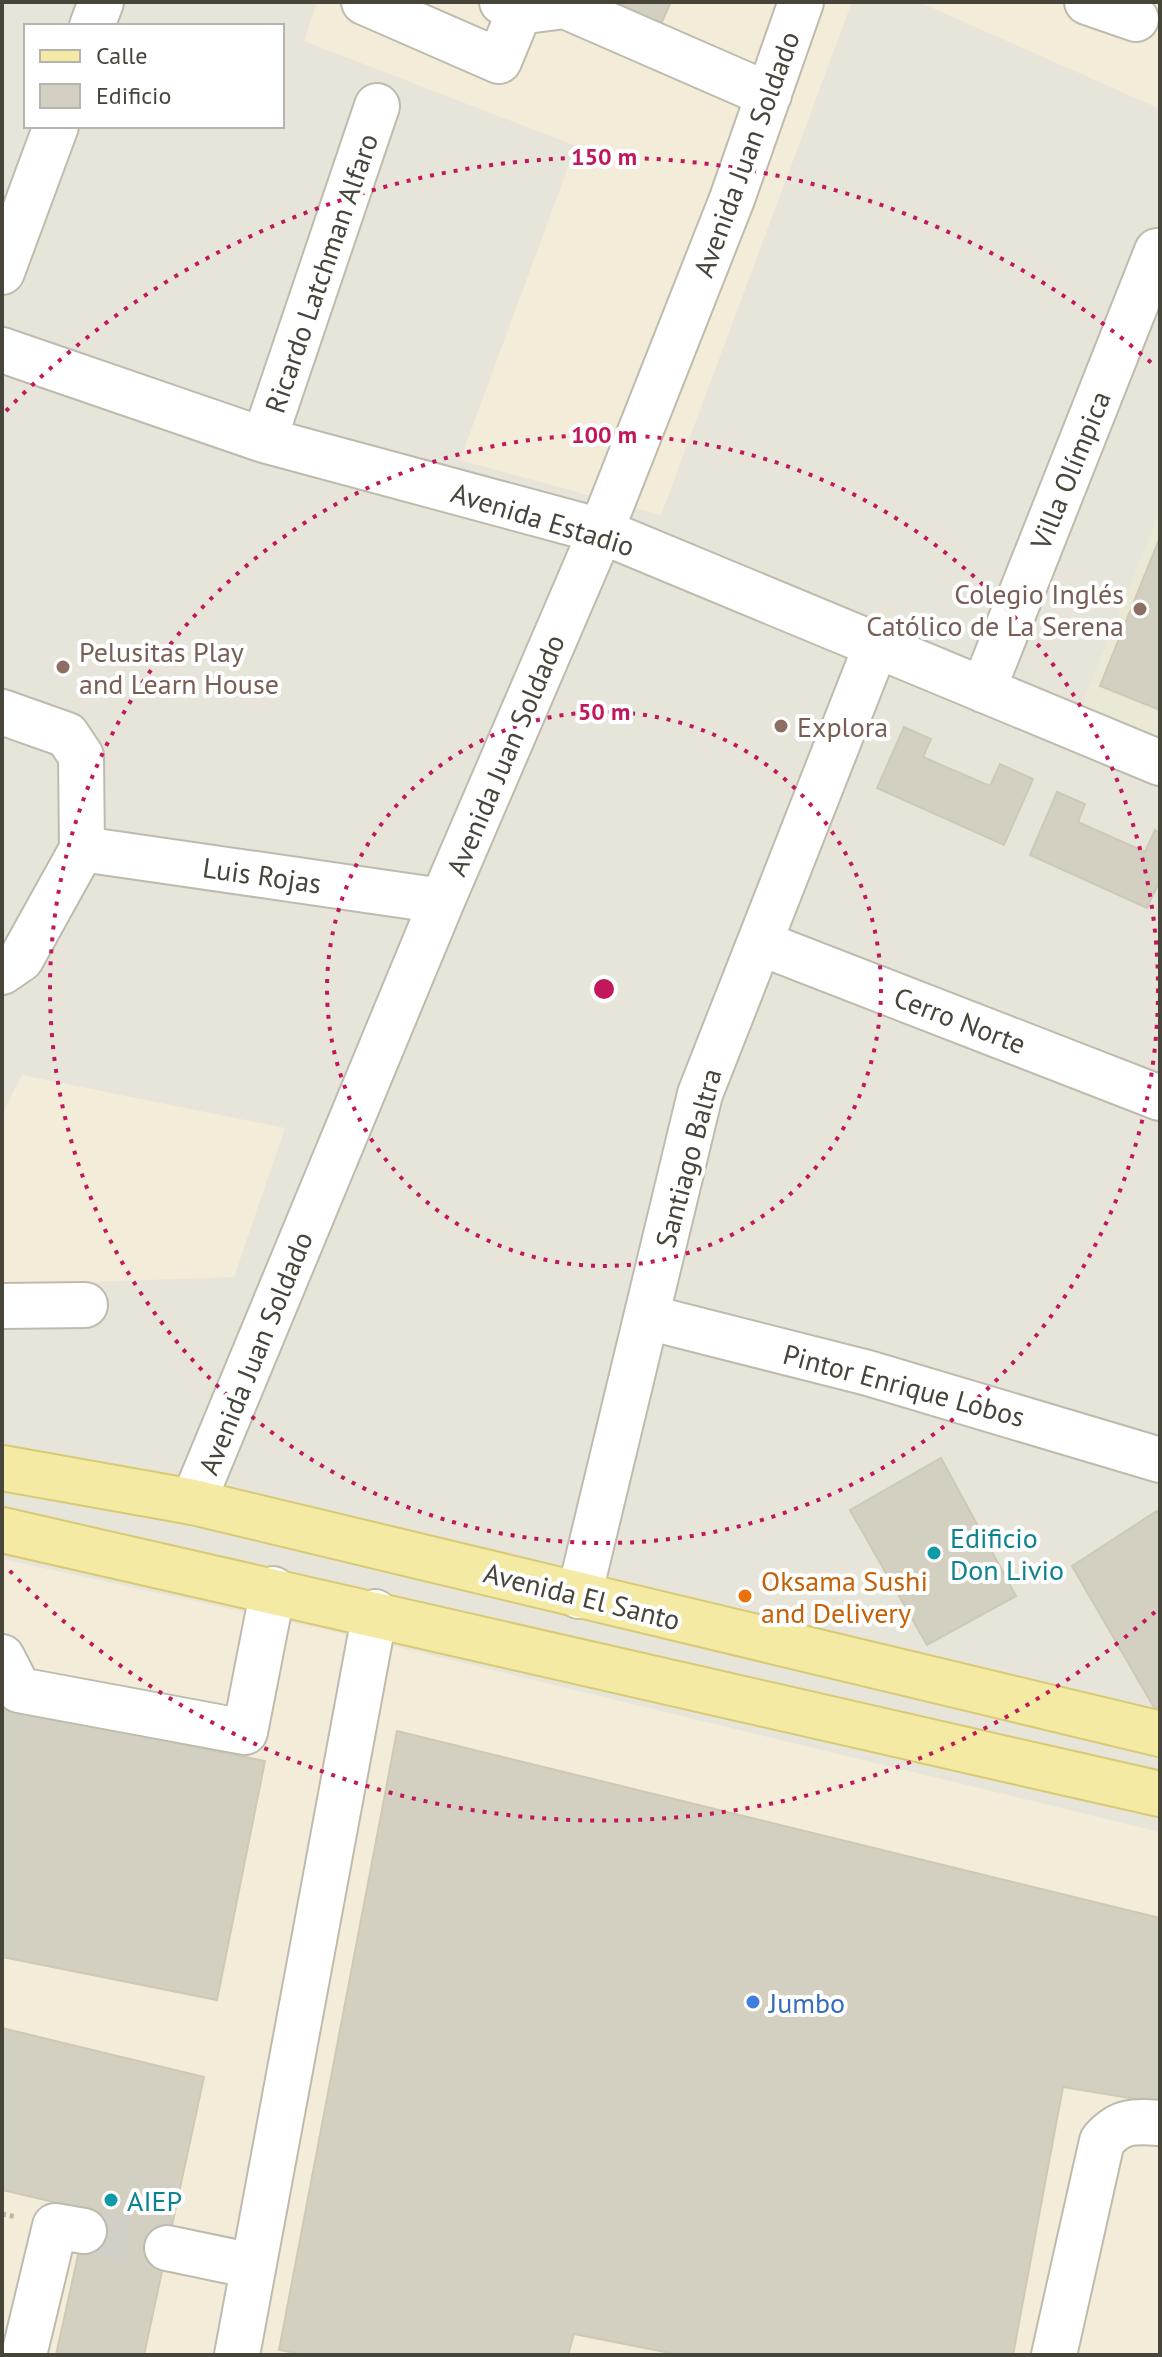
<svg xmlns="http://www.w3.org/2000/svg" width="1162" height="2357" font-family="'PT Sans',sans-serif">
	<rect width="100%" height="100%" fill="#f4f2eb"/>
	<path fill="#e7e5d9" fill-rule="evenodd" d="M2,2H1160V2355H2ZM26,26H282V126H26Z"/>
	<path fill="#f3ecd9" d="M317,2H852L661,515L460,460L576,146L304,41Z
		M919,2H1160V109Z
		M22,1075L285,1128L234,1277L2,1285V1115Z
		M2,1559L336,1632L1160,1832V2355H2Z"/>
	<path fill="#ebe9d6" d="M1160,511V740L1081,707Z"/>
	<path fill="#d4d0c1" stroke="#cec9b5" stroke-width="2" d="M614,2H671L661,24Z
		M1160,537V710L1100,686Z
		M904,727L931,739L923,757L990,786L1000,764L1033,779L1004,845L877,788Z
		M1057,792L1085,804L1078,822L1145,852L1155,830L1160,833V880L1147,908L1030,855Z
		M941,1458L1016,1596L927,1645L850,1510Z
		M1157,1511L1160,1516V1706L1155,1709L1072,1566Z
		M2,1708L265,1761L217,2000L2,1957Z
		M397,1731L1160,1918V2103L1063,2087L1013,2355H680L574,2334L568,2355H307L279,2350Z
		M2,2028L204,2077L144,2355H56L88,2210L2,2190Z"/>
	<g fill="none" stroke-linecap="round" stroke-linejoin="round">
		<path stroke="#d1cfc7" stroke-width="44" stroke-dasharray="44 22" stroke-linecap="butt" d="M84,2231L167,2248"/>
		<defs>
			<path id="minor" d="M364,2L499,61L520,10
				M502,2L526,11L565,6L769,95
				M1087,2L1136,19
				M92,26L101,2
				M2,272L56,126
				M2,350L264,440L601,531L1160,763
				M264,440L377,106
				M983,690L1157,251
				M2,712L67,735L81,756L82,849L21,959L2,972
				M82,849L442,901
				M760,943L1160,1098
				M2,1306L85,1305
				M647,1317L868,1373L1160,1460
				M193,1502L442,901L601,531L732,199L801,2
				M579,1596L700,1094L876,646
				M2,1657L19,1690L245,1732L273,1589
				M167,2248L253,2266
				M24,2355L55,2226L84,2231
				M237,2355L375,1612
				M1054,2355L1102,2141C1120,2120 1134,2121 1160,2123"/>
			<path id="major" d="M2,1468L193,1502L1160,1734
				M2,1530C389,1616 774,1707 1160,1794"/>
		</defs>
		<use href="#minor" stroke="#bebbae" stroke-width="48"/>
		<use href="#major" stroke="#d8ca74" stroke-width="48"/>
		<path stroke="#bfb9a1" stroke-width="5" stroke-dasharray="4 4" stroke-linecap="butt" d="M2,2214L17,2217"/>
		<use href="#minor" stroke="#fff" stroke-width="44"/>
		<use href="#major" stroke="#f4eaa3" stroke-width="44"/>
	</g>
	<g fill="none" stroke="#c2185b" stroke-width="4" stroke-dasharray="4 8">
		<circle cx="604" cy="989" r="277"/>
		<circle cx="604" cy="989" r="554"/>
		<path d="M1155 1612A832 832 0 0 1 6 1567M6 411A832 832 0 0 1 1155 366"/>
	</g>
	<g fill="#8d6e63" stroke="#fff" stroke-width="3">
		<circle cx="1140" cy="609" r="8"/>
		<circle cx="63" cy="667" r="8"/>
		<circle cx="781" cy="726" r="8"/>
	</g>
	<g fill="#0f9aa8" stroke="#fff" stroke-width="3">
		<circle cx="934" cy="1553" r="8"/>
		<circle cx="111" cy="2200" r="8"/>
	</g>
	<circle fill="#e8710a" stroke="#fff" stroke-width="3" cx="745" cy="1596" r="8"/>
	<circle fill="#3f7fe0" stroke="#fff" stroke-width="3" cx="753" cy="2002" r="8"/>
	<g text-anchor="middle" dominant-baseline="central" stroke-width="8" stroke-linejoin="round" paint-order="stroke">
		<g font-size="28" fill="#474439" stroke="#fff">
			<text transform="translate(746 154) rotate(-70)">Avenida Juan Soldado</text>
			<text transform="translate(321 273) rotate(-71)">Ricardo Latchman Alfaro</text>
			<text transform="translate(1070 470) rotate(-68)">Villa Olímpica</text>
			<text transform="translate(543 519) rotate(17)">Avenida Estadio</text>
			<text transform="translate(505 755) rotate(-67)">Avenida Juan Soldado</text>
			<text transform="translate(262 875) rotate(8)">Luis Rojas</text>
			<text transform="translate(960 1020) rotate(21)">Cerro Norte</text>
			<text transform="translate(688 1158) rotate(-75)">Santiago Baltra</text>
			<text transform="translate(255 1353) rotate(-68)">Avenida Juan Soldado</text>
			<text transform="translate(904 1385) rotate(15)">Pintor Enrique Lobos</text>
			<text transform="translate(582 1596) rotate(14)">Avenida El Santo</text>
		</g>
		<g font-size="28" fill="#785e54" stroke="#fff" text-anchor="start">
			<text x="1124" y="593" text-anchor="end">Colegio Inglés<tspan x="1124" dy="32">Católico de La Serena</tspan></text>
			<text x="79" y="651">Pelusitas Play<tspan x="79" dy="32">and Learn House</tspan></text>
			<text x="797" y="726">Explora</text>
		</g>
		<g font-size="28" fill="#0d838f" stroke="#fff" text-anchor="start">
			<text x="950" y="1537">Edificio<tspan x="950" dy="32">Don Livio</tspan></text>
			<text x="127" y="2200">AIEP</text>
		</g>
		<g font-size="28" fill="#c56008" stroke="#fff" text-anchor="start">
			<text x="761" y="1580">Oksama Sushi<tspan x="761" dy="32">and Delivery</tspan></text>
		</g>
		<g font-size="28" fill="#366cbe" stroke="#fff" text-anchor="start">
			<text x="769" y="2002">Jumbo</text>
		</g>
	</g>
	<circle cx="604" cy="989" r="12" fill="#c2185b" stroke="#fff" stroke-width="4"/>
	<g font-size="24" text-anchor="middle" font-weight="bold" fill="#c2185b" stroke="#fff" stroke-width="8" stroke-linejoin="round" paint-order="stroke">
		<text x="604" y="165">150 m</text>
		<text x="604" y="443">100 m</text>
		<text x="604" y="720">50 m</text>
	</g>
	<rect width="1162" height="2357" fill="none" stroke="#474439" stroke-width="8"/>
	<rect x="24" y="24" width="260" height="104" fill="#ffffff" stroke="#b5b4b0" stroke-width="2"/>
	<rect x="40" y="50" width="40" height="12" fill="#f4eaa3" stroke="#b5b4b0" stroke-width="2"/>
	<text x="96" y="64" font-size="24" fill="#474439">Calle</text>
	<rect x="40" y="84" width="40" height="24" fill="#d4d0c1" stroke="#b5b4b0" stroke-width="2"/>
	<text x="96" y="104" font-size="24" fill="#474439">Edificio</text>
</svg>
